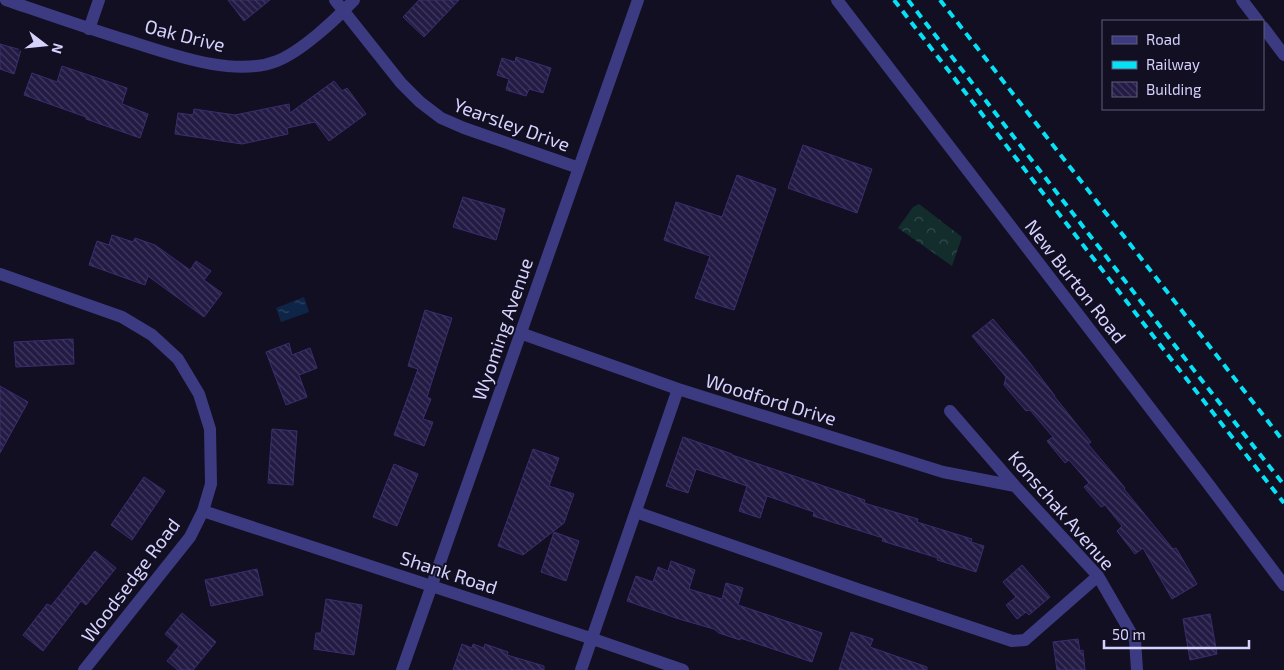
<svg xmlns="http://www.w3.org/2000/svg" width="1284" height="670" font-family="'Exo 2',sans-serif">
	<defs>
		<pattern id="park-crowns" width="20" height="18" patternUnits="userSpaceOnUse" patternTransform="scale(1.25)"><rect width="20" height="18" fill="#122d2c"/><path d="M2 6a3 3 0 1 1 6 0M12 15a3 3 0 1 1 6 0" fill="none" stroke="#344b4c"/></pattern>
		<pattern id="water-ripples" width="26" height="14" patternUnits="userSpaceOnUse" patternTransform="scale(1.25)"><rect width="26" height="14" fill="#0e2547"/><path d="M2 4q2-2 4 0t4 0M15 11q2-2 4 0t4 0" fill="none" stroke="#304463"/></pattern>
		<pattern id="building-back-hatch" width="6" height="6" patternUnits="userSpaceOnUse" patternTransform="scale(1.25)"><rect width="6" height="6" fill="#231b44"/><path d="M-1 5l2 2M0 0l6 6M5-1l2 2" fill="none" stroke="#423b60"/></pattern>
	</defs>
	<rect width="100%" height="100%" fill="#120f23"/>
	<path fill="url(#park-crowns)" d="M919,204L962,237L952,266L898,228L913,207Z"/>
	<path fill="url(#water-ripples)" d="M304,297L309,312L281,322L276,308Z"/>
	<path fill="url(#building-back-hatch)" stroke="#3a2e6f" d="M228,0H270L244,21Z
		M419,0H459L424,37L403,17Z
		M0,44L21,50L14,74L0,69Z
		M516,57L551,68L543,93L529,89L526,96L506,90L509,79L497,75L502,58L515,62Z
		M62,66L127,88L122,104L148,114L140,138L86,119V117L24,95L32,73L57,82Z
		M334,81L342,91L347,88L366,114L329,141L315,122L287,128L288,134L242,144L175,134L178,113L193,115L194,109L235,115L289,104L290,113Z
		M803,145L872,169L857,213L788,188Z
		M737,175L776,189L734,310L695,298L710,256L664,240L676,202L722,217Z
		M463,197L505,209L496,240L453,227Z
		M112,235L133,242L135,238L155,245L190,270L196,261L211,271L204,280L222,293L204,317L148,276L145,285L89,265L97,241L109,245Z
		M425,310L452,318L427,397L431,399L423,419L433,422L424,446L394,435L418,369L408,366Z
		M993,319L1029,362L1055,396H1054L1091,442L1088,444L1125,488L1124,489L1173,549L1176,548L1197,584L1172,599L1143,548L1135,554L1117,531L1122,526L1105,505L1101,507L1084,487L1089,483L1069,460L1065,463L1047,441L1053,437L1030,410L1026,411L1004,385L1006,377L972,336Z
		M73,339L74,364L16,367L14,342Z
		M289,343L292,355L310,348L317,368L299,375L307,397L286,405L266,352Z
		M0,386L28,402L0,453Z
		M272,429L297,431L293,485L268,483Z
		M683,437L732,454V455L865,500L864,503L918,519L917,522L972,539L971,542L984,546L976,572L937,560L938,558L882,541L883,538L813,516L814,512L767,496L760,518L739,511L747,486L696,469L688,493L666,486Z
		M533,449L559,458L549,486L574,494L564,523L523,555L498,546Z
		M394,464L418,474L397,526L373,517Z
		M144,477L165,491L132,540L111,525Z
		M554,532L579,541L566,581L541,572Z
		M95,551L116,568L86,605L81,601L43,651L23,635L47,604L51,606Z
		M671,561L695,570L689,589L722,599L726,583L743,588L738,605L822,633L812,662L740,638V640L719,633L714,629L679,619L627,601L636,576L653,582L658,567L668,571Z
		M1022,565L1050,597L1029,615L1026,612L1017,619L1006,605L1016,597L1003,582Z
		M257,569L263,595L211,606L205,580Z
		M326,599L362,605L354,655L314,649L316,633H321Z
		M182,613L216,642L193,670H178L167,661L179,646L165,634Z
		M1210,614L1217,654L1190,660L1183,619Z
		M851,632L873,639L870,647L927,667V670H839Z
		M1078,639L1080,651L1083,650L1085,670H1057L1053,642Z
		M462,644L472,648L473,644L484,648L485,644L508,652L507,655L544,666V670H453Z"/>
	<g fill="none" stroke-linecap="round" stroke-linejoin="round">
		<path stroke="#3c3b81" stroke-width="12" d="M6,0C47,14 87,28 129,41C171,54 234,78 277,61C302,51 335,20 354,0
			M335,0L401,83L420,102L441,118L464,128L579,168
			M837,0L1206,481L1284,585
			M1242,0L1258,21
			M1263,27L1284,55
			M89,29L99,0
			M0,274L122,317L152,335L178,359L199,394L210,429L211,484L203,511L190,537L84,670
			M520,333L678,389L943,472L1015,486
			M950,411L1015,486L1098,576L1135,640L1137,670
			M203,511L593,639L683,670
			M636,512L860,590L1012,641L1025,640L1098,576
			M402,670L638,0
			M581,670L678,389"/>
		<path stroke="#06e1f6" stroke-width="4" stroke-dasharray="8 6" stroke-linecap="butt" d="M894,0L1181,372L1284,503
			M908,0L1200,378L1284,485
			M940,0L1284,442"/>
	</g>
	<g text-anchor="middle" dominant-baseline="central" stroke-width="4" stroke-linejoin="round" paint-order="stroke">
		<g font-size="19" fill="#d6d2fe" stroke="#120f23">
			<text transform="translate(185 35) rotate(14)">Oak Drive</text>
			<text transform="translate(512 124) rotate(20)">Yearsley Drive</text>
			<text transform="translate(1076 281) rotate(52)">New Burton Road</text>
			<text transform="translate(502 329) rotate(-71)">Wyoming Avenue</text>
			<text transform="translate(771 399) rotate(17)">Woodford Drive</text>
			<text transform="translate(1062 510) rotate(49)">Konschak Avenue</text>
			<text transform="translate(449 572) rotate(18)">Shank Road</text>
			<text transform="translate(130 580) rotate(-53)">Woodsedge Road</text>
		</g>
	</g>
	<rect x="1102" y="20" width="162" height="90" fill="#120f23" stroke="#605d7b"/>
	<rect x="1112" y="36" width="25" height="8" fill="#3c3b81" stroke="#605d7b"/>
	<text x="1146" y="45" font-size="15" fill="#d6d2fe">Road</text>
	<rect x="1112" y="61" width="25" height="8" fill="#06e1f6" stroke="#605d7b"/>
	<text x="1146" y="70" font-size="15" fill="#d6d2fe">Railway</text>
	<rect x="1112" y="82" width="25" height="15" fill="url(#building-back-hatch)" stroke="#605d7b"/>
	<text x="1146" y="95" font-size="15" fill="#d6d2fe">Building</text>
	<g transform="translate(45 45) rotate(106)" stroke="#120f23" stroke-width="4" paint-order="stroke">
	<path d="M0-4L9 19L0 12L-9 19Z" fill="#d6d2fe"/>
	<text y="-8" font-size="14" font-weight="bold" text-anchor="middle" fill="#d6d2fe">N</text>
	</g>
	<path d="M1104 640v8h145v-8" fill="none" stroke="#d6d2fe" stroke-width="2.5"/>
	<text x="1112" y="640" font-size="15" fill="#d6d2fe" stroke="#120f23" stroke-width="4" paint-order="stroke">50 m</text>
</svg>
